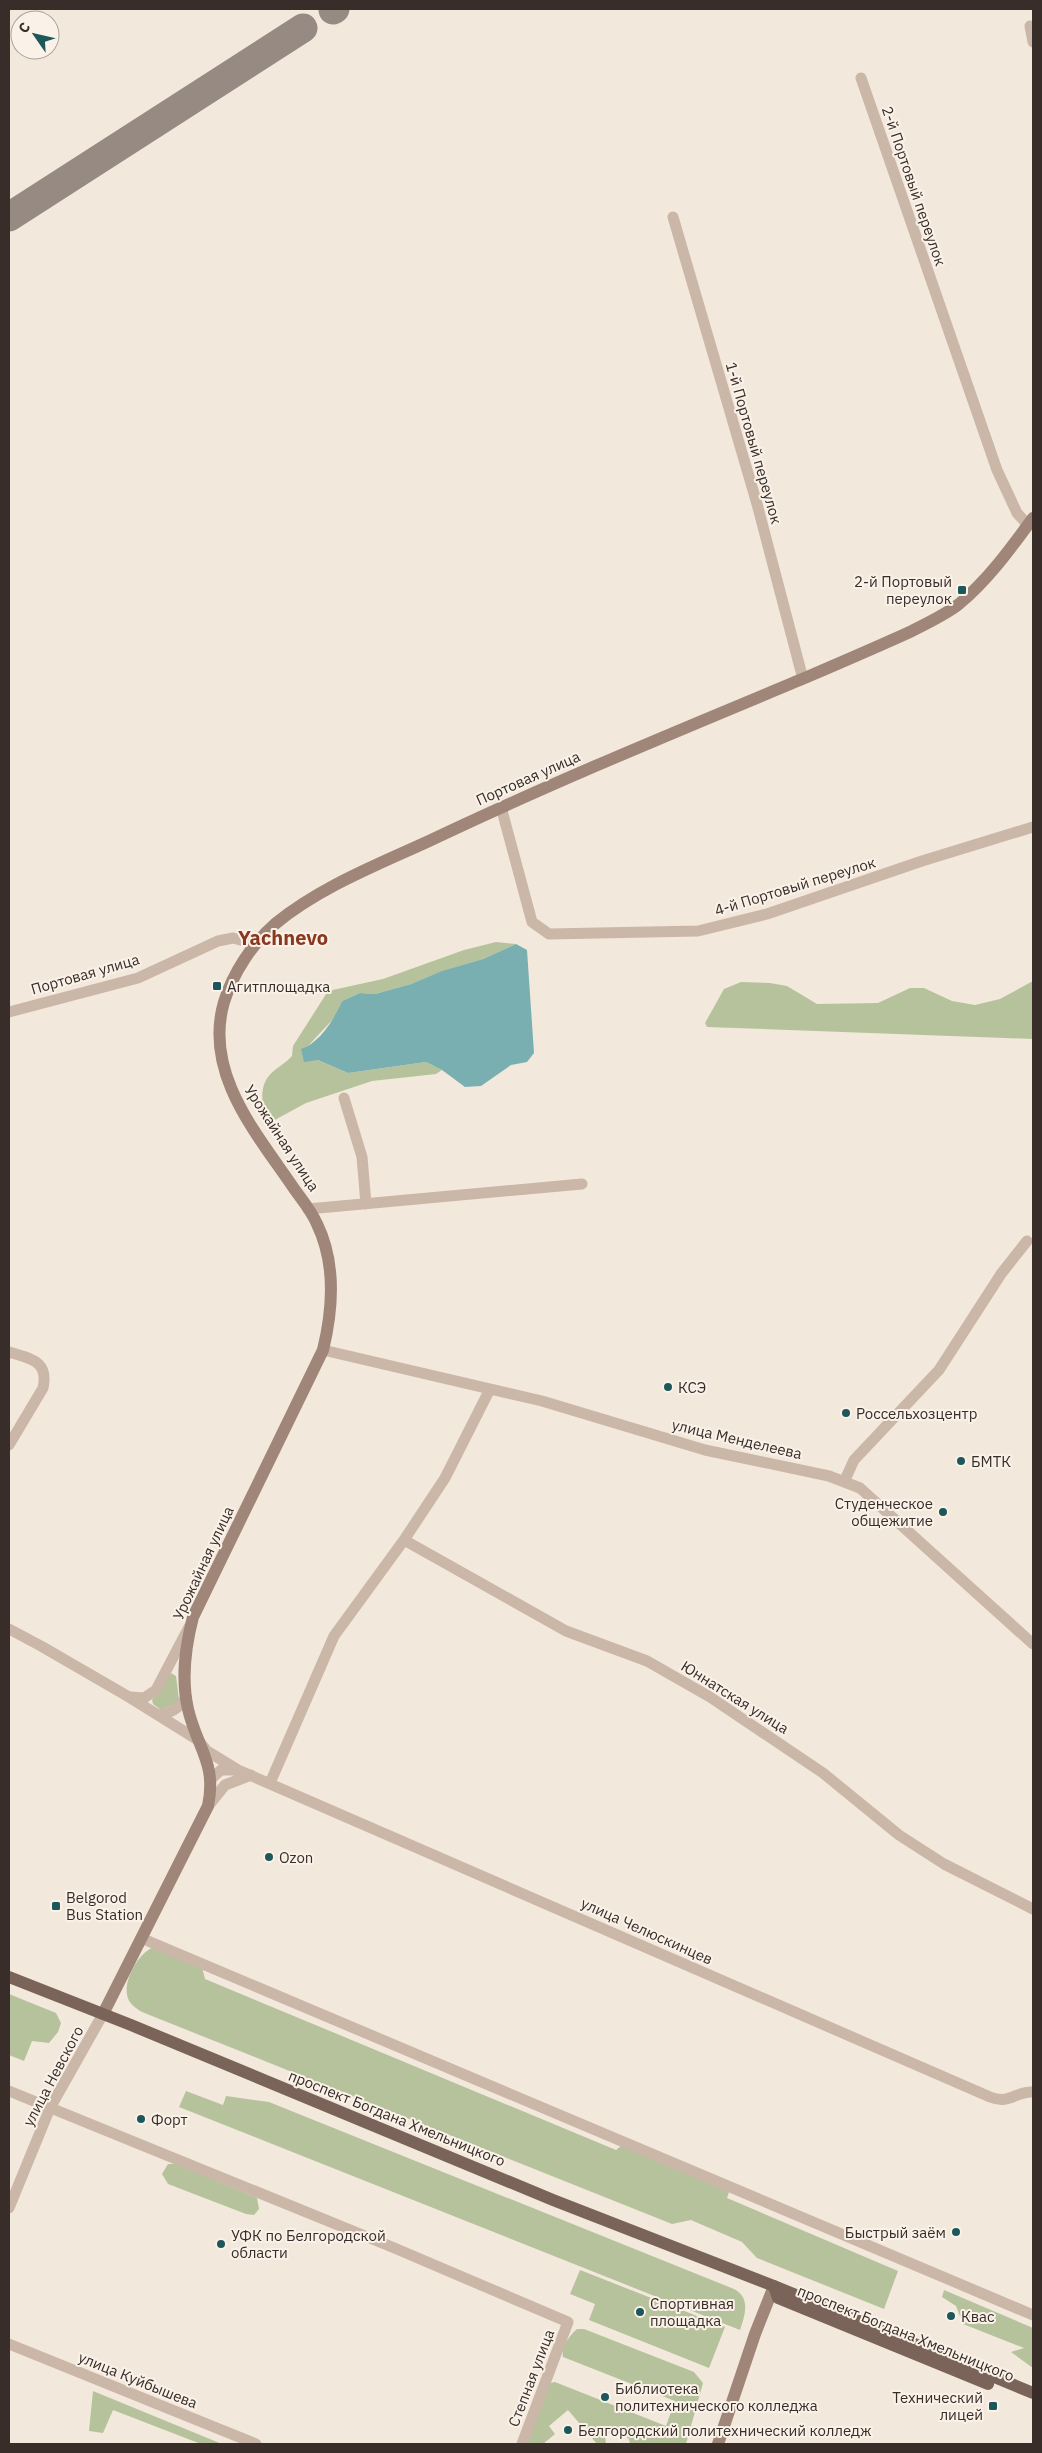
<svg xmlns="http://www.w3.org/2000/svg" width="1042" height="2453" font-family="'IBM Plex Sans',sans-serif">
	<rect width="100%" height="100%" fill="#f3e8dc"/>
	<path fill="#b6c29c" d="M496,942L516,944L483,959L443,971L411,984L375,994L360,993L342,1001L336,1016L307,1047L318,1060L348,1073L426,1062L442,1070L436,1074L372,1081L306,1103L271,1122C261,1111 259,1089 268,1077C275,1068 285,1064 292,1056L293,1046L328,991L383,979L464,950Z
		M1033,981V1039L707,1027L705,1023L724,989L741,982L770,983L787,986L817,1004L878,1003L910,988H924L952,1001L975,1005L1000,999Z
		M171,1673L176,1676L179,1700L177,1703L161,1710L153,1704L152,1700Z
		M155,1947L202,1967L205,1979L616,2150L623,2144L730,2189L727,2198L898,2271L884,2309L757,2258L742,2242L691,2220L672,2224L142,2012C134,2007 128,2003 127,1994C124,1979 140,1950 155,1947Z
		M9,1994L56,2013L61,2023L58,2032L49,2043L32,2041L24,2061L9,2055Z
		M186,2091L223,2105L226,2096L269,2102L734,2289C751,2298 745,2315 740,2330L179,2107Z
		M168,2164H176L257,2198L259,2209L254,2215L246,2214L168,2184L162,2174Z
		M580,2270L725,2327L709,2368L589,2320L595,2304L570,2294Z
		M944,2290L1033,2328V2368L1011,2352L1024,2348L963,2324L956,2306L942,2297Z
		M577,2329H584L694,2372L703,2383L686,2444H630L629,2439L618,2431L605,2435L606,2444H597L568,2410L549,2426L555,2434L543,2444H524L550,2383L555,2382L666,2426L675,2401L563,2357C561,2347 569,2336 577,2329Z
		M93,2391L222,2444H201L113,2410L103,2433L89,2431Z"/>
	<path fill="#7aafb1" d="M516,944L527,950L534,1053L527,1062L511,1065L481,1086L465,1087L442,1070L426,1062L348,1073L318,1060L304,1062L301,1049C320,1043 335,1018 342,1001L360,993L375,994L411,984L442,971L483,959Z"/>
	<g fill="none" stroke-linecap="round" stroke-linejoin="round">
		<path stroke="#968a82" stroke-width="29" d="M333,10L335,9
			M9,217L303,28"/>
		<path stroke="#cbb7a8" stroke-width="11" d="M1030,26L1033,42
			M861,78L997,470L1017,513L1028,525
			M673,217L757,504L803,679
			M501,807L532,922L549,934L698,931L767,914L922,861L1033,827
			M9,1012L138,978L218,941L233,938L255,944
			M344,1098L362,1157L366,1204
			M308,1209L582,1184
			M323,1350L542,1401L705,1450L829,1476L860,1488L1033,1644
			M9,1352C30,1359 49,1360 43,1388L9,1445
			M844,1482L854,1460L939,1370L1001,1274L1027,1241
			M404,1540L566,1631L647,1661L710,1697L823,1773L899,1835L944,1864L1033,1909
			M9,1629L41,1646L129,1697L198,1740L207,1751L238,1770L990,2097C1010,2105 1015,2091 1033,2092
			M131,1697L144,1698L156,1690L189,1627
			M158,1715C172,1713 178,1709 186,1697
			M211,1779L221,1770H237
			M270,1783L334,1636L404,1540L445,1478L490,1389
			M209,1805L225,1785L251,1775
			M141,1938L1033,2315
			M9,2091L392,2247L568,2322L522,2444
			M9,2208L50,2108L103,2014
			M9,2344L256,2444"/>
		<path stroke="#9f8679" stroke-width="12" d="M103,2014L208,1806C217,1763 197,1748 188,1709C181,1678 185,1648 193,1617L323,1350C333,1309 336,1263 317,1224C312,1212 303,1201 295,1190C258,1135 203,1074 224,1002C233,973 252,944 275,924C320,887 377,865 429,841C553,782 680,730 807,677C842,662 877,647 912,631C927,623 945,615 959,604C988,580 1011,548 1033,518
			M718,2444L755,2334L774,2286"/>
		<path stroke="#7a6459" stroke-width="12" d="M9,1977L131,2025L553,2200L774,2286L1033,2393
			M774,2286L778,2298L988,2384"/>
	</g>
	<g fill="#1d575a" stroke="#faf2e9" stroke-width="2">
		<rect x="957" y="585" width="10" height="10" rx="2.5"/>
		<rect x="212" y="981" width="10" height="10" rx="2.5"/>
		<circle cx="668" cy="1387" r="5"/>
		<circle cx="846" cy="1413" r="5"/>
		<circle cx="961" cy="1461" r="5"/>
		<circle cx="943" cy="1512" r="5"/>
		<circle cx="269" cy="1857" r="5"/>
		<rect x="51" y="1901" width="10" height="10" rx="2.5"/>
		<circle cx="141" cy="2119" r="5"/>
		<circle cx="956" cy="2232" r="5"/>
		<circle cx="221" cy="2244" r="5"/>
		<circle cx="640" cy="2312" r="5"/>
		<circle cx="951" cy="2316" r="5"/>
		<circle cx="605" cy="2397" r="5"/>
		<rect x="988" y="2401" width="10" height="10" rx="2.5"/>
		<circle cx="568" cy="2430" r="5"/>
	</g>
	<g text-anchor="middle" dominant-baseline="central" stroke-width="4" stroke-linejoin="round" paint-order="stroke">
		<g font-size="15" fill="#382d28" stroke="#faf2e9">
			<text transform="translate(914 186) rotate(71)">2-й Портовый переулок</text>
			<text transform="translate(754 443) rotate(74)">1-й Портовый переулок</text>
			<text transform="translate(528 778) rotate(-24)">Портовая улица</text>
			<text transform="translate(795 886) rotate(-17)">4-й Портовый переулок</text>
			<text transform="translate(85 974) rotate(-16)">Портовая улица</text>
			<text transform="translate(282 1138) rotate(57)">Урожайная улица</text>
			<text transform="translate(737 1439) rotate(13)">улица Менделеева</text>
			<text transform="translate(203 1563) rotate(-65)">Урожайная улица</text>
			<text transform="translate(735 1697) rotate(32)">Юннатская улица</text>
			<text transform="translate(647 1931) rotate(24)">улица Челюскинцев</text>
			<text transform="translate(53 2076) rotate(-62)">улица Невского</text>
			<text transform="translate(397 2118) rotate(22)">проспект Богдана Хмельницкого</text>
			<text transform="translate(906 2333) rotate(22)">проспект Богдана Хмельницкого</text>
			<text transform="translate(531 2378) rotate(-69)">Степная улица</text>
			<text transform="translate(138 2380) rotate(22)">улица Куйбышева</text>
		</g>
		<g font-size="15" fill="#382d28" stroke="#faf2e9" text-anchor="start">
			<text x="952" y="581" text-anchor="end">2-й Портовый<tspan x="952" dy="17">переулок</tspan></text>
			<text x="227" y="986">Агитплощадка</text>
			<text x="678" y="1387">КСЭ</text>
			<text x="856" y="1413">Россельхозцентр</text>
			<text x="971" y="1461">БМТК</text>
			<text x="933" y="1503" text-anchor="end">Студенческое<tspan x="933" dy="17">общежитие</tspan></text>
			<text x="279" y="1857">Ozon</text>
			<text x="66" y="1897">Belgorod<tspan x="66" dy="17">Bus Station</tspan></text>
			<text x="151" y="2119">Форт</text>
			<text x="946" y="2232" text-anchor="end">Быстрый заём</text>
			<text x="231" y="2235">УФК по Белгородской<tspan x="231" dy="17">области</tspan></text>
			<text x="650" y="2303">Спортивная<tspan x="650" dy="17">площадка</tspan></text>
			<text x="961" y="2316">Квас</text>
			<text x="615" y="2388">Библиотека<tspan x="615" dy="17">политехнического колледжа</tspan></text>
			<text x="983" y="2397" text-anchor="end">Технический<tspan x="983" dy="17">лицей</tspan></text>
			<text x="578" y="2430">Белгородский политехнический колледж</text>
		</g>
		<g font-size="20" font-weight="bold" fill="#89371f" stroke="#faf2e9">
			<text x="283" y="937">Yachnevo</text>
		</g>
	</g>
	<rect width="1042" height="2453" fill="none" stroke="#382d28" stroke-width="20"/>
	<g transform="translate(35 35) rotate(304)"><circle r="24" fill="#faf2e9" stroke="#aca39c"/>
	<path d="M0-4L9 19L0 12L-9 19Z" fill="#1d575a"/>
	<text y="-8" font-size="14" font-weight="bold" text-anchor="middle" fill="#382d28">С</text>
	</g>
</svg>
